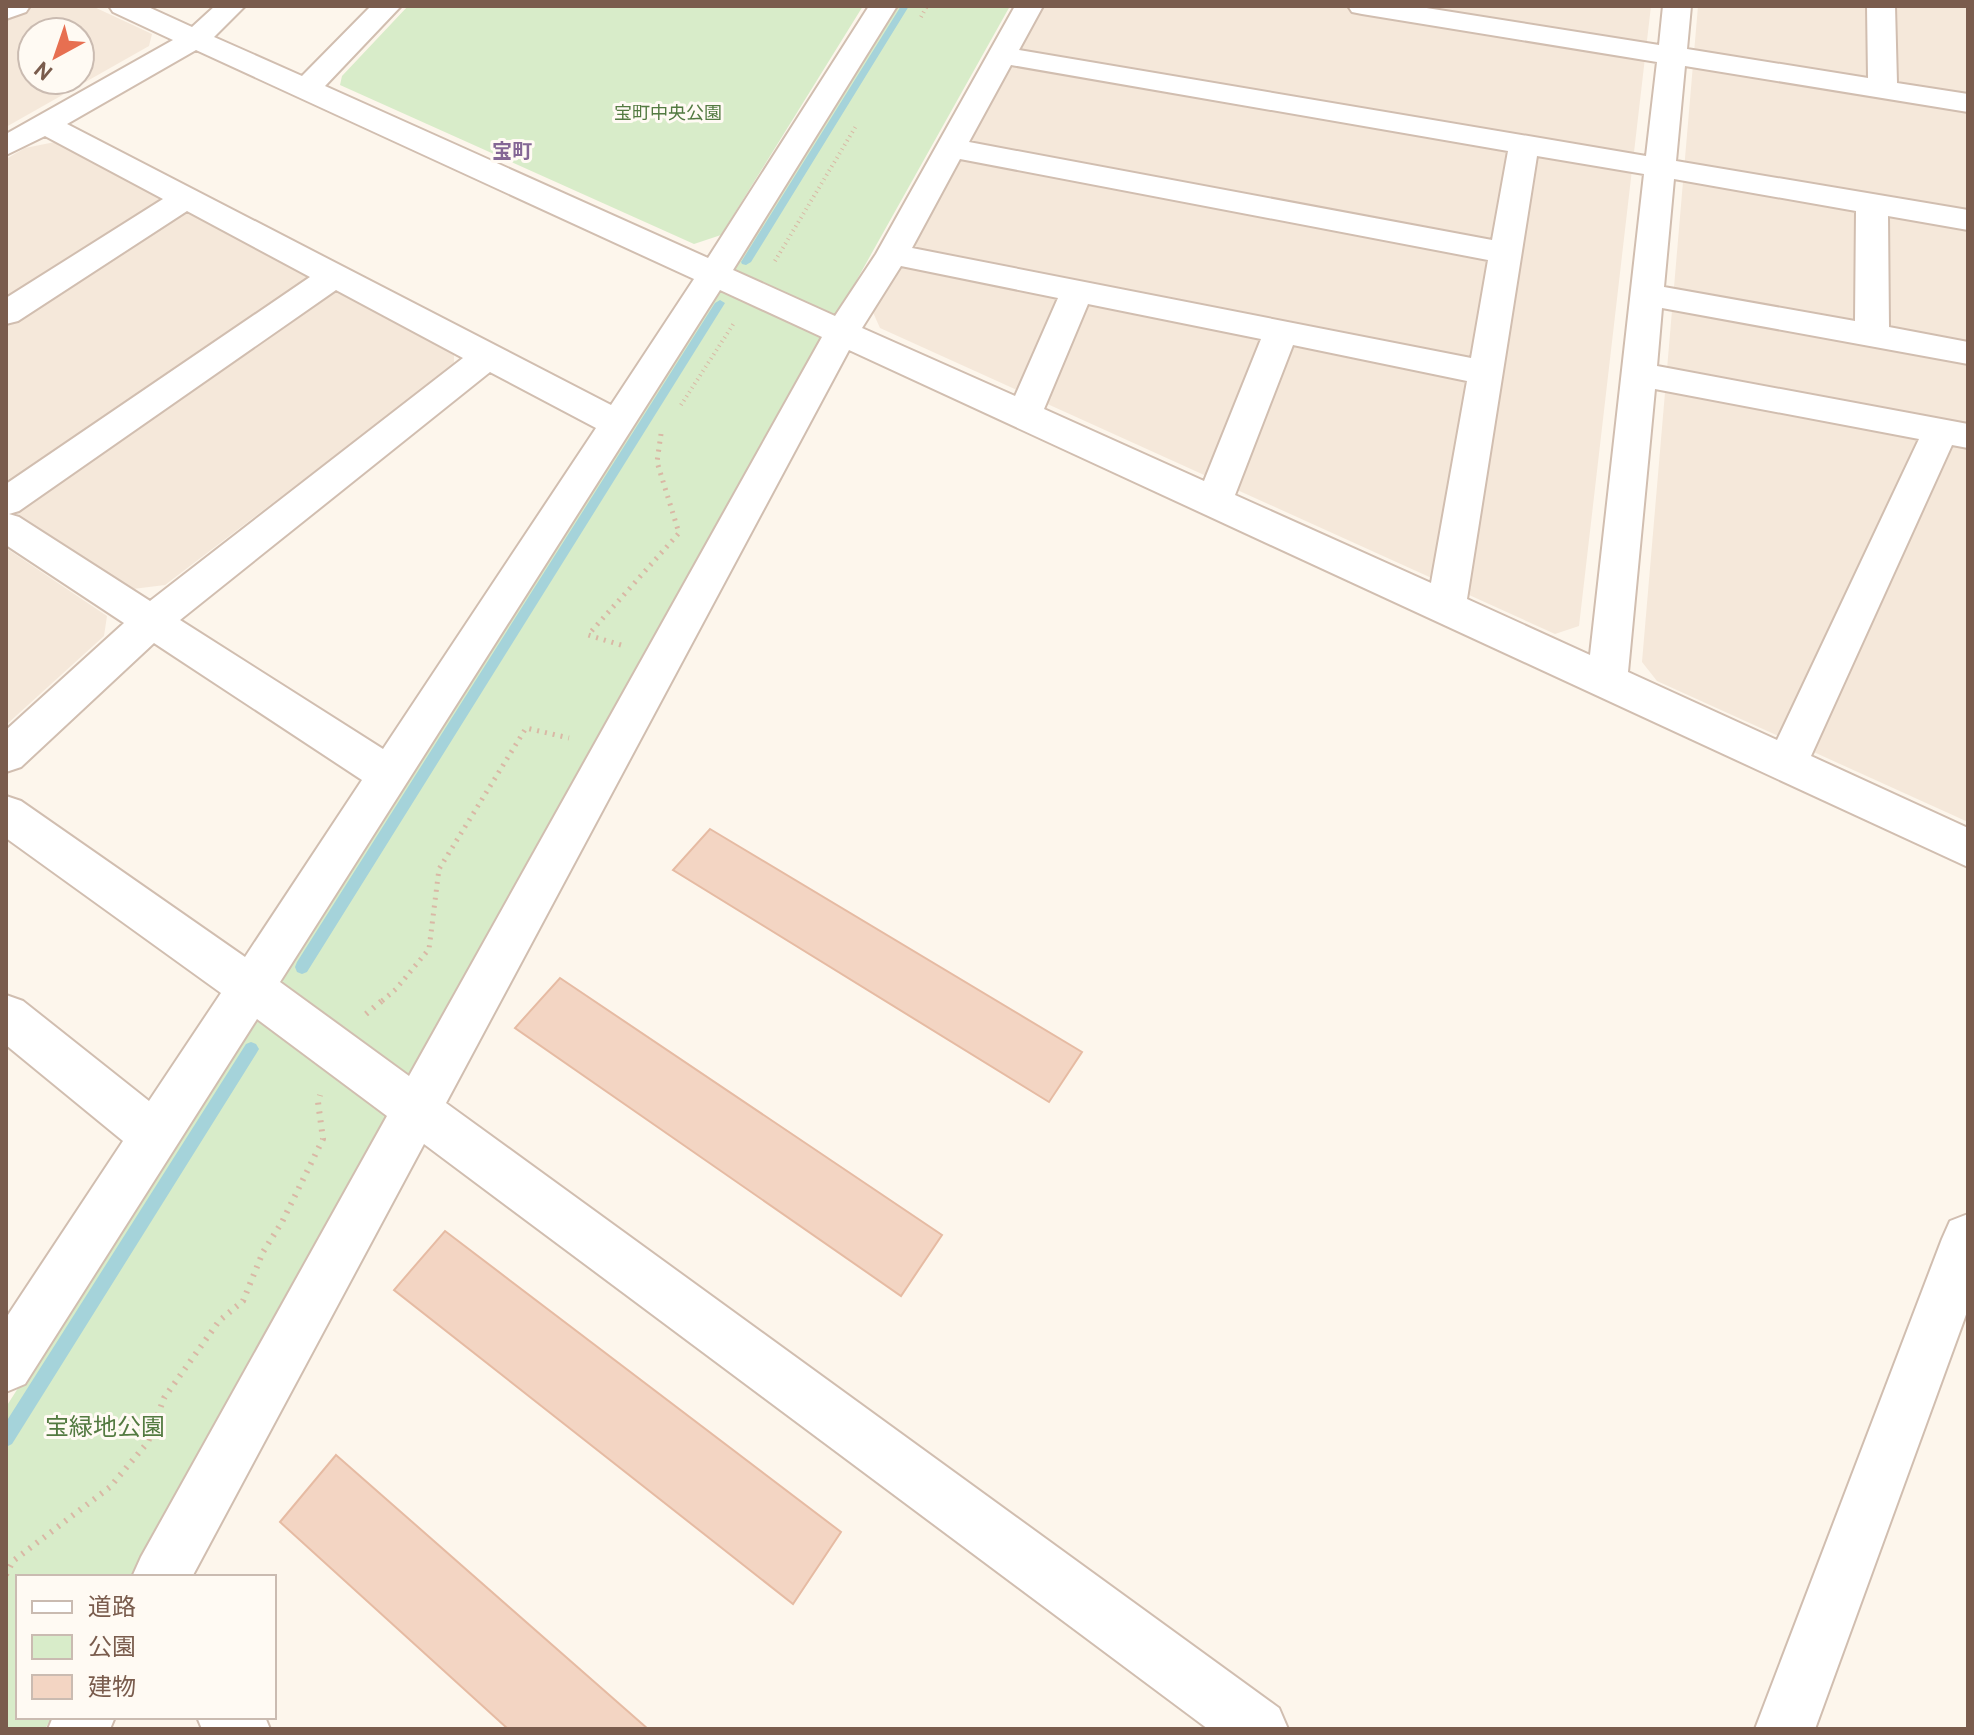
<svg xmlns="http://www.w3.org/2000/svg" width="1974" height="1735" font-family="Overpass,'Noto Sans JP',sans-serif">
	<rect width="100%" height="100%" fill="#fdf6ec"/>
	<path fill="#f5e8da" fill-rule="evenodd" d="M6,6H92L152,34L149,46L6,127ZM32,32H80V80H32Z
		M1036,6H1651L1579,626L1555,634L880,328L871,308Z
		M1698,6H1968V822L1657,681L1642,662Z
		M55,142L454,350V365L165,585L133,589L6,506V159L25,148Z
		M6,548L107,616L104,636L6,725Z"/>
	<path fill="#d8ecc9" d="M408,6H863L721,235L694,244L340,85L342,76Z
		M898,6H1010L131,1577H18V1717H52L45,1729H6V1407Z"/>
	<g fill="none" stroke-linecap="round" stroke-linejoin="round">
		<path fill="#a5d3da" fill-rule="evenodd" d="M901,6H909L751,262L746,265L742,264L741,262Z
			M720,300L725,303L307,972L302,974L297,972L295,967L297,962L715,303Z
			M251,1042L256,1044L259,1049L256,1054L12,1444L6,1447V1422L246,1044Z"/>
	</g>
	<path fill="#f3d5c3" stroke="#e6bba3" stroke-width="2" d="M710,829L1082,1052L1049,1102L673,870Z
		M560,978L942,1235L901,1296L515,1028Z
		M445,1231L841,1532L793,1604L394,1290Z
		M336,1455L648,1729H508L280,1522Z"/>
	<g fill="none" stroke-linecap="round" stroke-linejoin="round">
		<defs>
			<path id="minor" d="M6,6H30L26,12L6,19Z
				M109,6H146L192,27L215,6H245L214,37L302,76L371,6H401L325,86L708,258L869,6H897L733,270L835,316L876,254L1015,6H1043L1019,50L1646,156L1657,62L1362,14L1352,12L1348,6H1414L1659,45L1663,6H1691L1687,49L1868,78L1867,6H1895L1897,83L1968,94V112L1685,66L1676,161L1968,210V230L1888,216L1889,327L1968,342V364L1662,308L1657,366L1968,424V448L1952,445L1811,756L1968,828V867L849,350L446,1103L1279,1708L1288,1729H1208L424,1144L192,1577H132L141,1557L387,1116L257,1019L25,1384L6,1392V1318L123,1141L6,1045V995L23,1001L149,1101L221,993L6,838V796L21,801L245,957L362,780L154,643L21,767L6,772V730L124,623L6,545V484L310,277L187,211L18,321L6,324V298L163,199L45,136L6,155V134L173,40L113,12ZM196,50L694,279L611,405L67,124ZM1011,65L1508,151L1492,240L969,142ZM1537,156L1644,174L1590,655L1467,599ZM960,159L1488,260L1471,358L912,248ZM1674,179L1856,211L1855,321L1664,287ZM901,266L1058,298L1015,396L862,328ZM336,290L463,358L150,601L19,517L9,514L19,511ZM720,290L822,337L409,1076L280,982ZM1088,304L1261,339L1204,481L1044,409ZM1293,345L1467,381L1431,583L1235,495ZM490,372L596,428L383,749L180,620ZM1655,389L1919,439L1777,740L1628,672Z
				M1968,1214V1309L1815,1729H1755L1942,1239L1950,1221Z
				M53,1717H115L110,1729H48Z
				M197,1717H265L270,1729H202Z"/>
		</defs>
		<use href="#minor" stroke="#d1beb0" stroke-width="4"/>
		<path stroke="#d9b8a5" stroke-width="4" stroke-dasharray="1 4" stroke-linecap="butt" d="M921,17L927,6
			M775,261L856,126
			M681,405L734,323"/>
		<path stroke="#d9b8a5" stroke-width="5" stroke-dasharray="2 6" stroke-linecap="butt" d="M621,645L588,635L679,533L657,462L661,434
			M382,1001L396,989L429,949L439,869L526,728L569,738"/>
		<path stroke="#d9b8a5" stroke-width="6" stroke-dasharray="2 7" stroke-linecap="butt" d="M366,1014L384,999
			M6,1575L13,1561L110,1487L148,1442L164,1398L219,1321L243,1301L263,1252L282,1222L323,1139L318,1102L320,1095"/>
		<use href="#minor" fill="#fff" fill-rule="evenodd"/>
	</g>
	<g text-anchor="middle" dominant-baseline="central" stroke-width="6" stroke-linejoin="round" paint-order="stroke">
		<g font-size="18" fill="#537a41" stroke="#fffaf3">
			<text x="668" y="114">宝町中央公園</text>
		</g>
		<g font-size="20" font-weight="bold" fill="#846695" stroke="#fffaf3">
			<text x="512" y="153">宝町</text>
		</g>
		<g font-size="24" fill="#537a41" stroke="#fffaf3">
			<text x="105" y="1429">宝緑地公園</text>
		</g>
	</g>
	<rect width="1974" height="1735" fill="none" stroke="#7a5c4d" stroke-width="16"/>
	<rect x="16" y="1575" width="260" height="144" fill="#fffaf3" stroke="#cabbb1" stroke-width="2"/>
	<rect x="32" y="1601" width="40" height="12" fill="#ffffff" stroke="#cabbb1" stroke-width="2"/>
	<text x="88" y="1615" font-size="24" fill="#7a5c4d">道路</text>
	<rect x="32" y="1635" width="40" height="24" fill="#d8ecc9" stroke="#cabbb1" stroke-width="2"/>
	<text x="88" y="1655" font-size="24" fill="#7a5c4d">公園</text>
	<rect x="32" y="1675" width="40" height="24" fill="#f3d5c3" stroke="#cabbb1" stroke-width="2"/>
	<text x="88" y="1695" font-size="24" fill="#7a5c4d">建物</text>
	<g transform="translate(56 56) rotate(220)"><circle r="38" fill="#fffaf3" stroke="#cabbb1" stroke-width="2"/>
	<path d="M0-6L14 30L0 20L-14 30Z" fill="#e76f51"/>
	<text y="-12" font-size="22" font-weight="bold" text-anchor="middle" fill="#7a5c4d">N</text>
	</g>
</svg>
